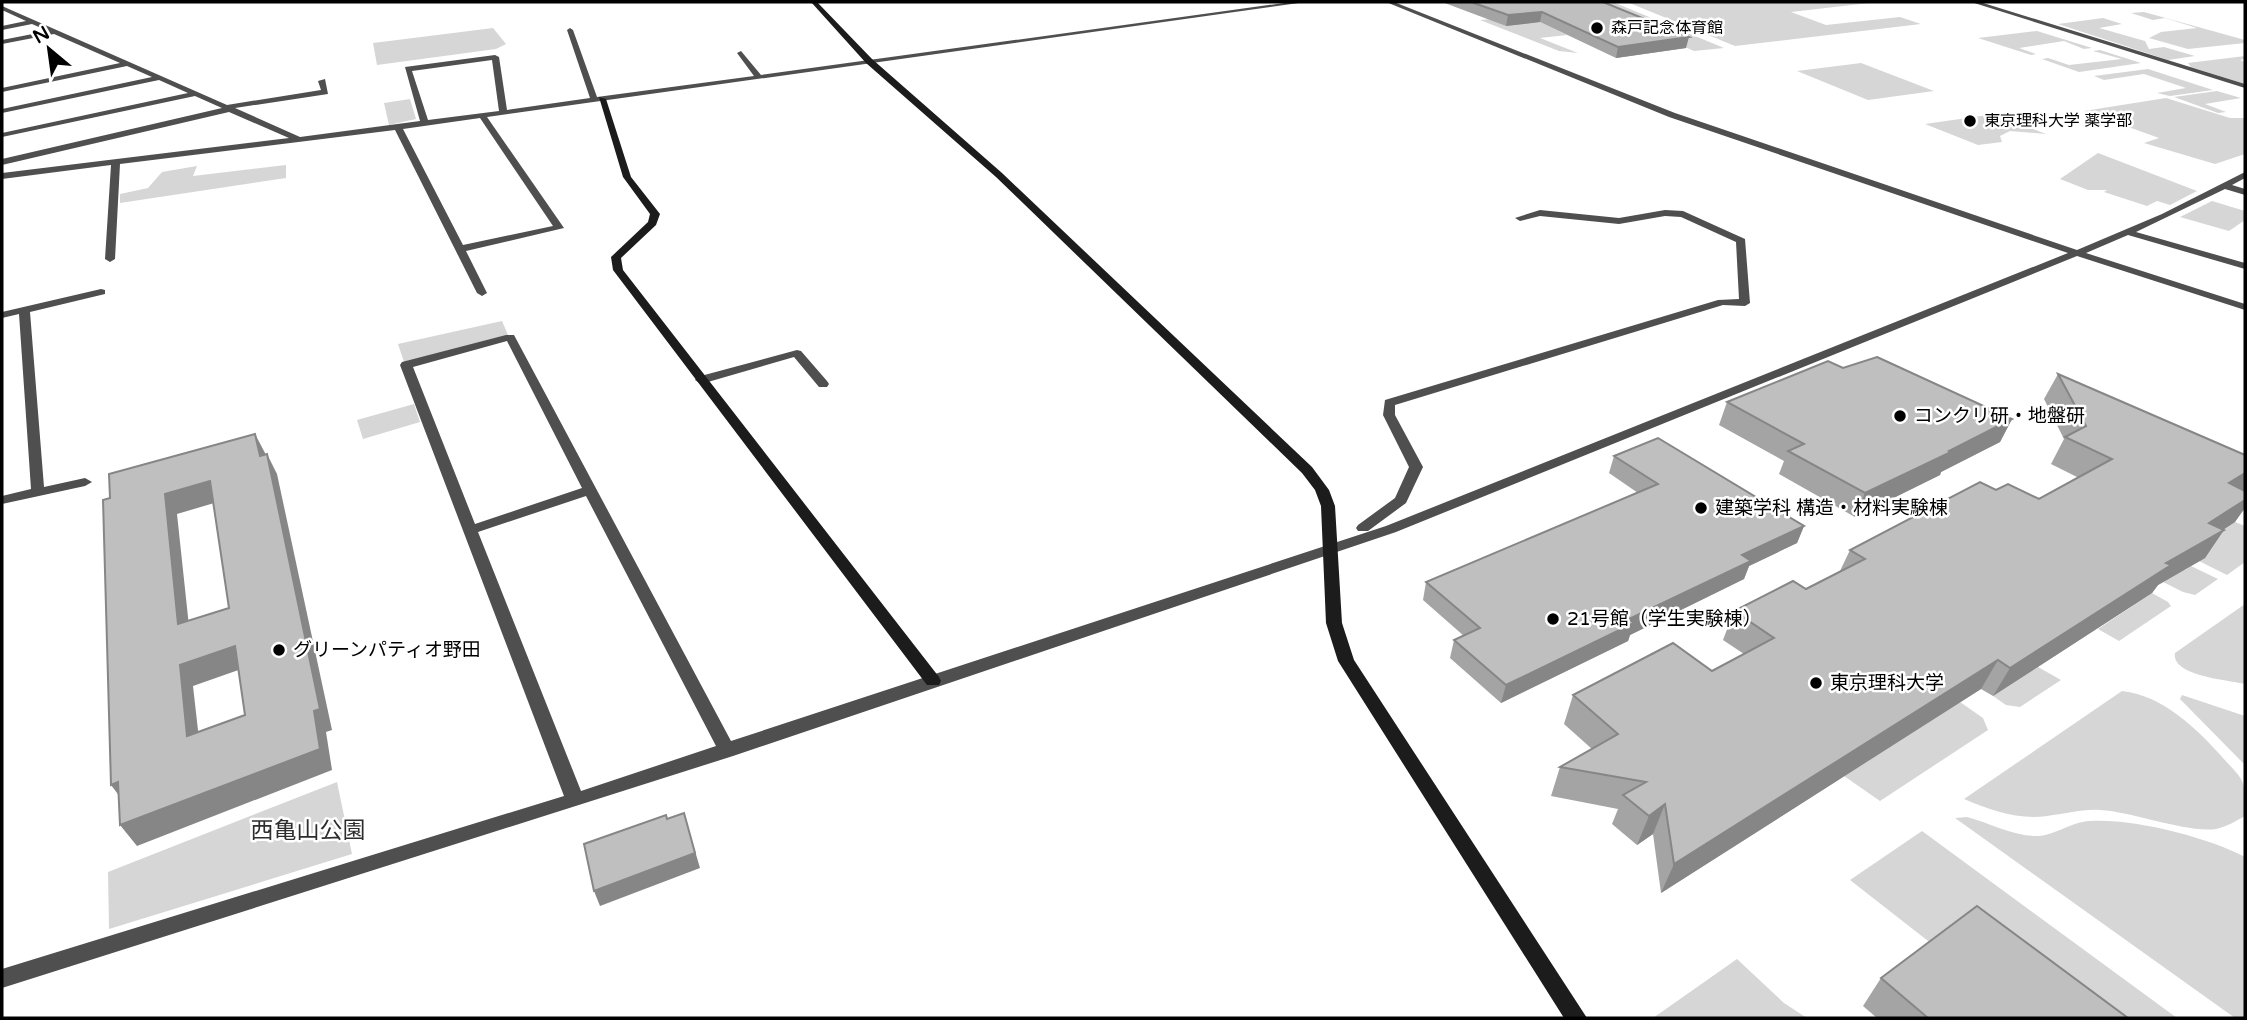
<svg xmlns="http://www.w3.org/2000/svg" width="2247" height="1020" font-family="'Varela Round','Noto Sans JP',sans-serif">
	<rect width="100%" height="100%" fill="#fff"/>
	<path fill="#d6d6d6" d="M1583,2H1613L1724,48L1694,51Z
		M1627,2H1878L1791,12L1826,25L1900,17L1921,24L1735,46Z
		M2144,12L2245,40V43L2188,49L2149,38L2161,32L2197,28L2165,18L2153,20L2131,13Z
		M1524,16L1494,21L1506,26L1540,22L1567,35L1540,38L1578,53L1559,51L1480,20Z
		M2103,18L2122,24L2099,28L2145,41L2149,49L2164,47L2195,56L2168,60L2058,24Z
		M493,28L506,44L496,49L377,65L373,43Z
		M2037,31L2092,48L2084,49L2064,41L2019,48L2036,54L2031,55L1978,38Z
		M2100,50L2141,63L2079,72L2042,59L2048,58L2069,65L2122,59L2093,51Z
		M2245,56V59L2240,60L2245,62V84L2191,67L2188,63Z
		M1861,63L1934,91L1868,100L1797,71Z
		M2148,69L2213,90L2170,96L2157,93L2186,88L2144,74L2104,80L2094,76Z
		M2217,91L2241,98L2205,104L2226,112L2218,113L2174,97Z
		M2166,98L2230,118H2245V154L2215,164L2144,143L2159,138L2084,111Z
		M410,99L416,119L389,125L384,103Z
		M1995,114L2046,134L2010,131L2000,136L2002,142L1978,145L1925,124Z
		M2098,153L2197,191L2170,205L2157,201L2147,206L2104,192L2107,190H2088L2060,179Z
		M286,165V178L120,203V194L148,188L162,172L197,166L193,176Z
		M2212,201L2245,211V220L2229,231L2180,217Z
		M502,321L508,335L404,362L398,344Z
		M414,404L420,422L363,439L357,420Z
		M2235,522L2245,526V562L2227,575L2199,561L2190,551Z
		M2103,552L2185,570L2191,566L2218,579L2195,595L2183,592Z
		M2152,593L2168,602L2171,606L2119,641L2098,629Z
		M2245,604V684C2228,680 2171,676 2175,653Z
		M2038,667L2061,680L2020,707L2006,705L1993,696Z
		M2122,691C2164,696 2196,728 2223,758C2229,765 2237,772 2241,779C2247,790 2245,804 2245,816C2236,821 2226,827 2216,829C2186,833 2134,812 2100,810C2081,809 2065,814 2047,816C2018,820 1990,810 1964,799Z
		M2182,695L2245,716V765L2180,699Z
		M1960,702L1983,718L1988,730L1880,801L1844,776Z
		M337,782L352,854L109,929L108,872Z
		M1967,817C1989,823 2012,835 2034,836C2054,837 2069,822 2090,821C2132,818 2208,837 2245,857V1018H2235L1955,818Z
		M1922,831L2177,1018H2068L1937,948L1850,880Z
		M1737,959L1784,1003L1807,1018H1653Z"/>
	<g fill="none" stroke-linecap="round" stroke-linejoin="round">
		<path fill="#4f4f4f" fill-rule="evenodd" d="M1291,2H1306L487,117L564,228L466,251L487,293L482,296L477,293L395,130L120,164L115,259L110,262L105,259L111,165L2,179V173L289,138L229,112L2,165V159L222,108L195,96L2,137V133L188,93L159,80L2,113V109L152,77L127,66L2,92V88L120,63L54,34L2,44V40L48,31L32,24L2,30V26L26,21L2,10V6L227,105L321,90L318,81L325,79L328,94L235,108L300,137L420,121L405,67L495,55L499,57L507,110L590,98L567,30L570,28L573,30L597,97L754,76L737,53L741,51L761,75ZM492,60L499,111L428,120L412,71ZM480,118L553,226L463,245L403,129Z
			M1386,2H1394L1675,113L2077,250L2162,214L2245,172V178L2232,185L2245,189V195L2225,189L2136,232L2245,263V269L2128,235L2086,253L2245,304V310L2077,256L1396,532L733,756L2,988V969L564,796L400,365L402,362L506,335H514L731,741L1386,526L2068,253L1669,117ZM507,341L582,488L475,524L413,367ZM586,496L716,746L581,791L478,532Z
			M1971,2H1980L2245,84V88Z
			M1540,210L1619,218L1665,210L1683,211L1745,239L1750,303L1745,306L1723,305L1395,405V415L1423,467L1406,503L1368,531H1358L1356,528L1358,525L1395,498L1409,467L1383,415L1385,400L1718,300L1739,299L1736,242L1681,217L1665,216L1619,224L1540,216L1520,221L1515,218Z
			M101,289L105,290V294L30,312L44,487L85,478L92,482L85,486L2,504V496L31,489L19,314L2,318V312Z
			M797,350L801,351L827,381L829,384L827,387H819L794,357L701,384L695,380L697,377Z"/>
		<path fill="#1c1c1c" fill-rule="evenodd" d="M811,2H817L872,59L1002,173L1312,467L1329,490L1335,506L1342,623L1354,660L1587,1018H1564L1338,661L1326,623L1321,506L1315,490L1302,473L996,177L866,63Z
			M599,97L606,99L631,177L660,214L656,225L621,258L623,270L939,677L941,681L939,685H927L613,270L611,257L648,222L650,214L623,177Z"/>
	</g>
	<path fill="#a4a4a4" d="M1442,2H1603L1686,48L1616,58L1540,22L1506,26Z
		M1843,368L2012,419L2000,442L1941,472L1940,475L1855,517L1779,474L1784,461L1719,425L1727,402Z
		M2058,374L2244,490L2235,522L2223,530L2205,558L2158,585L2152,593L1993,696L1981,689L1661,893L1653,834L1637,845L1612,824L1618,809L1551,796L1560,767L1592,749L1564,724L1573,695L1712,671L1744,654L1723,640L1734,611L1806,589L1840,571L1850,550L1996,490L2039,499L2079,478L2051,464L2064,439L2044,399Z
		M1614,456L1804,526L1797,543L1749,566L1744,579L1630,635L1628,641L1501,703L1450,658L1454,640L1464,636L1423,600L1426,582L1638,493L1609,473Z
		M1881,978L2128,1018H1877L1863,1006Z"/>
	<path fill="#868686" d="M1542,12L1540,22L1506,26L1508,15Z
		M1689,37L1686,48L1616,58L1618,47Z
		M2012,419L2000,442L1941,472L1940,475L1855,517L1865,493Z
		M255,434L265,453L270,475L260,456Z
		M267,454L277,474L332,730L326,732L332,770L137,846L120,825L314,711Z
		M2245,473V489L2211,510L2229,483Z
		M210,481L221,501L177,514L191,645L178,624L165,494Z
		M2245,500V508L2235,522L2210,538L2224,530L2205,558L2158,585L2152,593L1993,696L2010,668L2166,563L2209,523Z
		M1804,526L1797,543L1749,566L1744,579L1630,635L1628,641L1501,703L1506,685L1629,619L1742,555Z
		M235,646L247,667L193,686L201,757L187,736L180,665Z
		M1998,660L1981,689L1661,893L1674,864Z
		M118,782L127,806L111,785Z
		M1665,804L1653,834L1637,845L1649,816Z
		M684,813L700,868L600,906L594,891Z"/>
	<path fill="#bfbfbf" stroke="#868686" stroke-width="2" fill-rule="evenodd" d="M1471,2H1603L1689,37L1618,47L1542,12L1508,15Z
		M1877,357L2012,419L1949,451L1951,452L1865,493L1788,451L1804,444L1727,402L1828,361L1843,368Z
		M2058,374L2245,455V473L2229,483L2245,491V500L2209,523L2224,530L2166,563L2171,565L2010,668L1998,660L1674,864L1665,804L1649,816L1623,795L1646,782L1560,767L1618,734L1573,695L1673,643L1712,671L1774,638L1734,611L1793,581L1806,589L1865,559L1850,550L1980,482L1996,490L2008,484L2039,499L2112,459L2065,437L2086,426Z
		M255,434L260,456L267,454L320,709L314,711L320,749L120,825L118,782L111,785L103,500L110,498L109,474ZM210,481L229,608L178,624L165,494ZM235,646L245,715L187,736L180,665Z
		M1658,438L1804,526L1742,555L1751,561L1629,619L1634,623L1506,685L1454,640L1480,628L1426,582L1658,484L1614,456Z
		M684,813L695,853L594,891L584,844L666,815L667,819Z
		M1977,906L2128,1018H1928L1881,978Z"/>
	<g fill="#000" stroke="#fff" stroke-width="2.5">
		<circle cx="1597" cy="28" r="7"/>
		<circle cx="1970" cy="121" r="7"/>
		<circle cx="1900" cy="416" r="7"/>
		<circle cx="1701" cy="508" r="7"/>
		<circle cx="1553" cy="619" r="7"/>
		<circle cx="279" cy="650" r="7"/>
		<circle cx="1816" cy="683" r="7"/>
	</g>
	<g text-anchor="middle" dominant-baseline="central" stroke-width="5" stroke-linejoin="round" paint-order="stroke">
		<g font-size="16" fill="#000" stroke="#fff" text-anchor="start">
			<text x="1611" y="28">森戸記念体育館</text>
			<text x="1984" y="121">東京理科大学 薬学部</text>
		</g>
		<g font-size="19" fill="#000" stroke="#fff" text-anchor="start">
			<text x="1914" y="416">コンクリ研・地盤研</text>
			<text x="1715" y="508">建築学科 構造・材料実験棟</text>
			<text x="1567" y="619">21号館（学生実験棟）</text>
			<text x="293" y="650">グリーンパティオ野田</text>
			<text x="1830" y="683">東京理科大学</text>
		</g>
		<g font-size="23" fill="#2d2d2d" stroke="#fff">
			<text x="308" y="831">西亀山公園</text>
		</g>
	</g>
	<rect width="2247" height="1020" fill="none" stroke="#000000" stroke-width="7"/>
	<g transform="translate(49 49) rotate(331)" stroke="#ffffff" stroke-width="5" paint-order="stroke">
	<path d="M0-5L12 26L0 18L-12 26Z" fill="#000000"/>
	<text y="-10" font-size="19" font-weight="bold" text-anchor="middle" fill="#000000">N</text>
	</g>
</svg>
